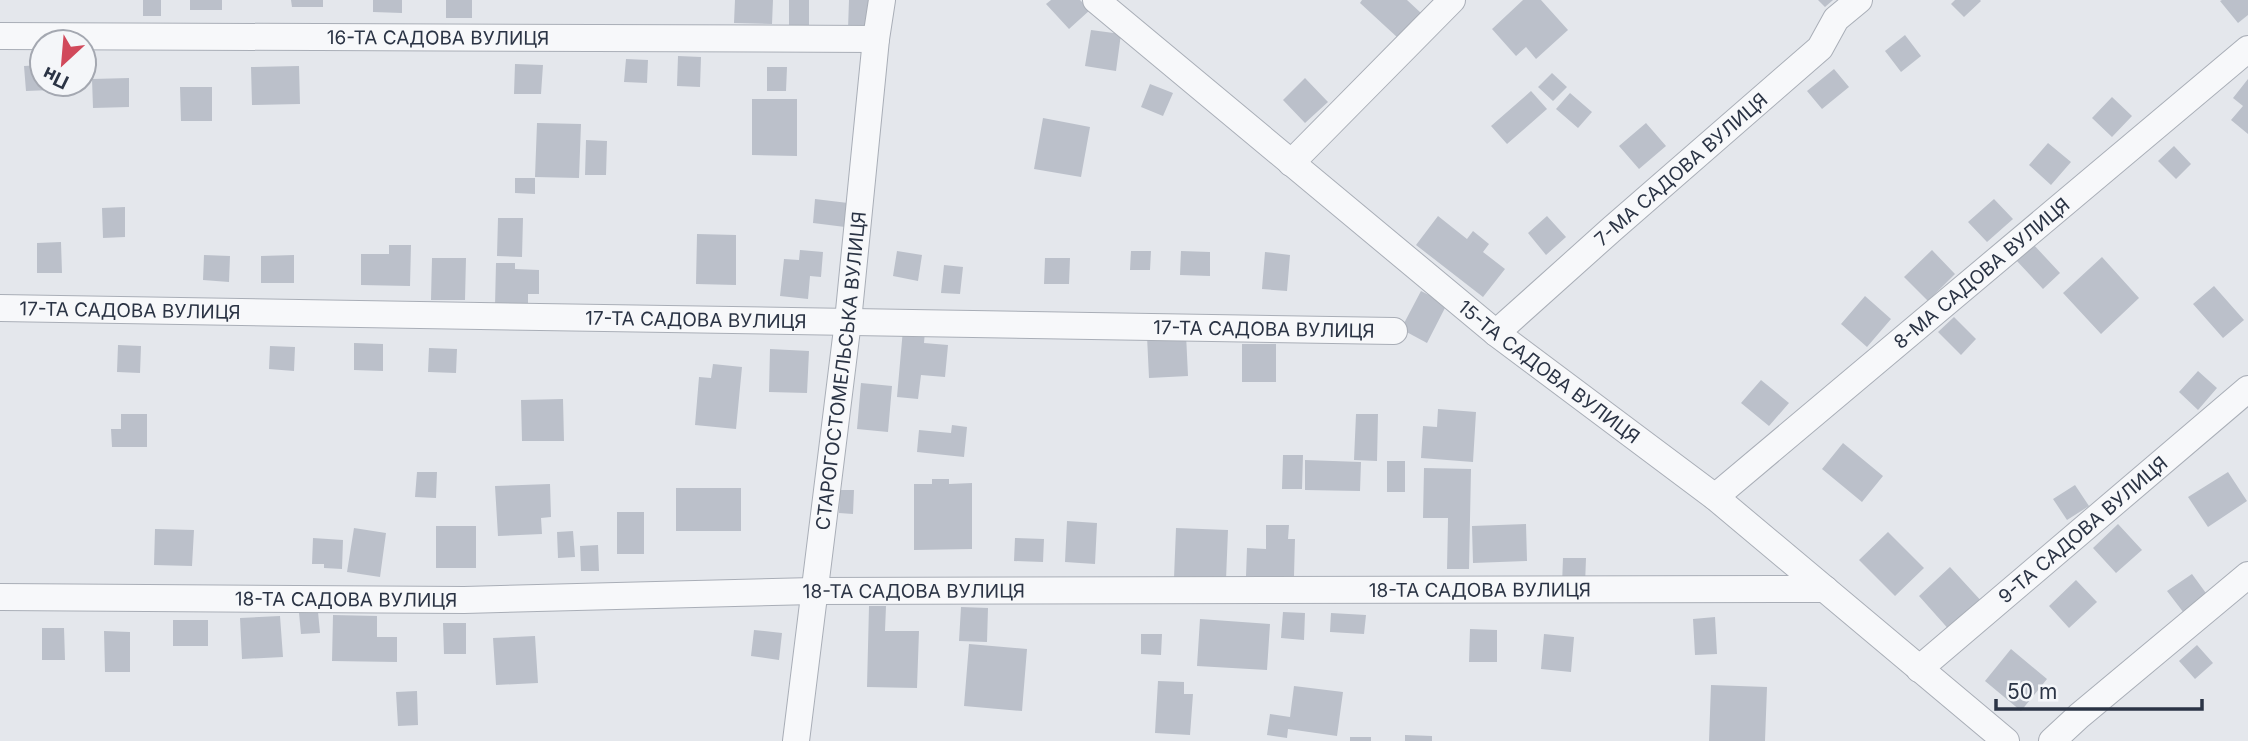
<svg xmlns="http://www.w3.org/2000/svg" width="2248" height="741" font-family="Inter,sans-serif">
	<rect width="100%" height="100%" fill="#e4e7ec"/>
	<path fill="#bbc0ca" d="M143,0H161V16H143Z
		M190,0H222V10H190Z
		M291,0H323V7H292Z
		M373,0H402V13L373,12Z
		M446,0H472V18H446Z
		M735,0H773L772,24L734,23Z
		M789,0H809V25H789Z
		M849,0H872L870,30L848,29Z
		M1051,0H1080L1090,10L1069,29L1046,4Z
		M1362,0H1407L1421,13L1398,38L1360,3Z
		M1523,0H1541L1568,30L1536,59L1526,47L1516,56L1492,29Z
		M1818,0H1833L1825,7Z
		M1955,0H1980L1981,1L1964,17L1951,4Z
		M2222,0H2248V15L2238,23L2220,1Z
		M1091,30L1121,34L1116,71L1085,66Z
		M1905,35L1921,56L1901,72L1885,51Z
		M678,56L701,57L700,87L677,86Z
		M626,59L648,60L647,83L624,82Z
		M515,64L543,65L541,94H514Z
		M42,65V84H51V90L26,91L24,66Z
		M299,66L300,104L252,105L251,67Z
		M767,67H787L786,91H767Z
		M1834,69L1849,87L1822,109L1807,91Z
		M1552,73L1567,87L1553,101L1538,87Z
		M129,78V107L93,108L92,79Z
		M1305,78L1328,102L1305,123L1283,100Z
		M2248,79V134L2231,120L2243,106L2233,98Z
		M1150,84L1173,93L1163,116L1141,107Z
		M180,87H212V121H181Z
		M1531,91L1547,109L1507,144L1491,126Z
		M1570,93L1592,112L1578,128L1556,109Z
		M2112,97L2132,116L2112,137L2092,118Z
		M752,99H797V156L752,155Z
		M1043,118L1090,127L1081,177L1034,169Z
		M537,123L581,124L579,178L535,177Z
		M1646,123L1666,146L1639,169L1619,146Z
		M586,140L607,141L606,175H585Z
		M2048,143L2071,162L2051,185L2029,165Z
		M2174,146L2191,164L2176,179L2158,161Z
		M515,178H535V194L515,193Z
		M815,199L848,203L845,227L813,223Z
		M1994,199L2013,219L1987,242L1968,222Z
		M125,207V237L103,238L102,208Z
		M1438,216L1467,239L1473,231L1489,244L1483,252L1505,269L1483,297L1416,245Z
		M1547,216L1566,237L1546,255L1528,233Z
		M498,218H523L522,257L497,256Z
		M697,234L736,235V285L696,284Z
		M61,242L62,273H37V243Z
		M2033,244L2060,273L2043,289L2016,260Z
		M389,245H411L410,286L361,285V254H389Z
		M800,250L823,252L821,277L810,276L808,299L780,296L784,259L799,260Z
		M1932,250L1955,274L1928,301L1904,277Z
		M897,251L922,255L918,281L893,276Z
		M1131,251H1151L1150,270H1130Z
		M1181,251L1210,252V276L1180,275Z
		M1265,252L1290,255L1287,291L1262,289Z
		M204,255L230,256L229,282L203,280Z
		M294,255V283H261V256Z
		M2102,257L2139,298L2101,334L2063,293Z
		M432,258H466L465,300H431Z
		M1045,258H1070L1069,284H1044Z
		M496,263H515V269L539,270V294H528V306H495Z
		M944,265L963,267L960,294L941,293Z
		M2214,286L2244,320L2223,338L2193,304Z
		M1421,291L1447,304L1427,343L1401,329Z
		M1865,296L1891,319L1867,347L1841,324Z
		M1954,317L1976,339L1961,355L1938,332Z
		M903,329L925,331L924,343L948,345L945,377L921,375L918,399L897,397Z
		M1186,334L1188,376L1149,378L1147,336Z
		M354,343L383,344V371L354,370Z
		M1242,344H1276V382H1242Z
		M118,345L141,346L140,373L117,372Z
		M270,346L295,347L294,371L269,369Z
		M429,348L457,349L456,373L428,372Z
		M770,349L809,351L807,393L769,392Z
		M713,364L742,367L736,429L695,425L699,377L711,378Z
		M2198,371L2217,388L2198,410L2179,392Z
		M1761,380L1789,403L1769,426L1741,403Z
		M861,383L892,386L888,432L857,429Z
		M563,399L564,441H522L521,400Z
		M1438,409L1476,412L1473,462L1421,458L1423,426L1437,427Z
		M121,414H147V447H112L111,429H121Z
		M1356,414H1378L1377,461L1354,460Z
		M952,425L967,427L964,457L917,452L919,430L951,433Z
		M1843,443L1883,476L1862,502L1822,469Z
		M1283,455H1303L1302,489H1282Z
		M1305,460L1361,462L1360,491L1305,490Z
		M1387,461H1405V492H1387Z
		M1424,468L1471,469L1469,569H1447L1448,518H1423Z
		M417,472H437L436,498L415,497Z
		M2228,472L2247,501L2208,527L2188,497Z
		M932,479H949V484L972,483V549L914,550V484H932Z
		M550,484L551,517L541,518L542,534L498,536L495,486Z
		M2075,485L2089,506L2067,520L2053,499Z
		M676,488H741V531H676Z
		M840,490H854L853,514L839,513Z
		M617,512H644V554H617Z
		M1067,521L1097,523L1095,564L1065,562Z
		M1526,524L1527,561L1473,563L1472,526Z
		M2118,524L2142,550L2116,573L2093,548Z
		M1266,525H1289L1288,539H1295L1294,576H1246L1247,548L1266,549Z
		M436,526H476V568H436Z
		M354,528L386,533L380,577L347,572Z
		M1176,528L1228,530L1226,580L1174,578Z
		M155,529L194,530L192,566L154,565Z
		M573,531L575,557L558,558L557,532Z
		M1888,532L1924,568L1895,596L1859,560Z
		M313,538L343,540L342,569L324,568V564H312Z
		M1015,538L1044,539L1043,562L1014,561Z
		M598,545L599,571H581L580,546Z
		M1563,558H1586L1585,585H1562Z
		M1950,567L1984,604L1952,633L1919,596Z
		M2192,574L2211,600L2187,617L2167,591Z
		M2076,580L2097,602L2069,628L2049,606Z
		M317,601L320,633L301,634L298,602Z
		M869,606H886L885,631H919L917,688L867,687Z
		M961,607L988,608L987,642L959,641Z
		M1283,612L1305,613L1304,640L1281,638Z
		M1331,613L1366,615L1364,634L1330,632Z
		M333,615L377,616V637H397V662L332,661Z
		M280,616L283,657L242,659L240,618Z
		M1715,617L1717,654L1695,655L1693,619Z
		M1200,619L1270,624L1267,670L1197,666Z
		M173,620H208V646H173Z
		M443,623H466V654H444Z
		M42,628H64L65,660H42Z
		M1470,629L1497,630V662H1469Z
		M754,630L782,633L779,660L751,656Z
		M104,631L130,632V672H105Z
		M1141,634H1162L1161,655L1141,654Z
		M1544,634L1574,637L1571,672L1541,669Z
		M535,636L538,683L496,685L493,638Z
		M969,644L1027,649L1022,711L964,706Z
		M2197,645L2213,663L2195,679L2179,661Z
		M2011,649L2047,679L2021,711L1985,681Z
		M1158,681L1184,682V694H1193L1190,735L1155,733Z
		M1711,685L1767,687L1765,741H1709Z
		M1294,686L1343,692L1337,736L1288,729L1287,738L1267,735L1270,714L1290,717Z
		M417,691L418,725L398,726L396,692Z
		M1405,735L1432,736V741H1405Z
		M1350,737H1371V741H1350Z"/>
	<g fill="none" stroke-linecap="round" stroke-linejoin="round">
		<defs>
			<g id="minor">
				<path id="s1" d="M1096,0L1496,333L1715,497L2006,741"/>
				<path id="s2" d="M0,36L876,39"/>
				<path d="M1291,163L1452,0"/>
				<path id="s3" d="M0,308L1394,331"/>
				<path id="s4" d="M1496,333L1612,229L1820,48L1836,19L1859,0"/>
				<path id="s5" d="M1715,497L2248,49"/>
				<path id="s6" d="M0,597L464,600L814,591L1825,589"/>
				<path id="s7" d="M1919,669L2248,389"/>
				<path id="s8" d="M796,741L848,321L876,39L882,0"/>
				<path d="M2052,741L2079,716L2248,575"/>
			</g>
		</defs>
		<use href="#minor" stroke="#a9aeb7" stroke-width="28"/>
		<use href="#minor" stroke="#f7f8fa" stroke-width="26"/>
	</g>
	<g text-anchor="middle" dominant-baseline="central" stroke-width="6" stroke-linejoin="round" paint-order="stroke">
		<g font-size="19" fill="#2b3445" stroke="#f4f6f9">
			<text stroke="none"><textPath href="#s2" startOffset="438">16-ТА САДОВА ВУЛИЦЯ</textPath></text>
			<text stroke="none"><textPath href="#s4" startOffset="247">7-МА САДОВА ВУЛИЦЯ</textPath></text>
			<text stroke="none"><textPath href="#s5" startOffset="348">8-МА САДОВА ВУЛИЦЯ</textPath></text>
			<text stroke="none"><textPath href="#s3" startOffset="130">17-ТА САДОВА ВУЛИЦЯ</textPath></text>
			<text stroke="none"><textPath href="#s3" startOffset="696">17-ТА САДОВА ВУЛИЦЯ</textPath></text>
			<text stroke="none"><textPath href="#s3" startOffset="1264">17-ТА САДОВА ВУЛИЦЯ</textPath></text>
			<text stroke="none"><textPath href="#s8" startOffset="373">СТАРОГОСТОМЕЛЬСЬКА ВУЛИЦЯ</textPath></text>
			<text stroke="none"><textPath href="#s1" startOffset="586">15-ТА САДОВА ВУЛИЦЯ</textPath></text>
			<text stroke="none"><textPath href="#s7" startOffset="215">9-ТА САДОВА ВУЛИЦЯ</textPath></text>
			<text stroke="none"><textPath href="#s6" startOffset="1480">18-ТА САДОВА ВУЛИЦЯ</textPath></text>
			<text stroke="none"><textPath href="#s6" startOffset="914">18-ТА САДОВА ВУЛИЦЯ</textPath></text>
			<text stroke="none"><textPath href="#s6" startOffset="346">18-ТА САДОВА ВУЛИЦЯ</textPath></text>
		</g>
	</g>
	<g transform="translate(63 63) rotate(206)"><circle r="33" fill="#f4f6f9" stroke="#a4a8b1" stroke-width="2"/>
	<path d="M0-5L12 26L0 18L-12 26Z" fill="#d1495b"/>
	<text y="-10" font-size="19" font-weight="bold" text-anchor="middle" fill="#2b3445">Пн</text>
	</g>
	<path d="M1996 699v10h206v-10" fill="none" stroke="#2b3445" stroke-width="3.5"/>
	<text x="2007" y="699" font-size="21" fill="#2b3445" stroke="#f4f6f9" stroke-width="5" paint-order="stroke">50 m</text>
</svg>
